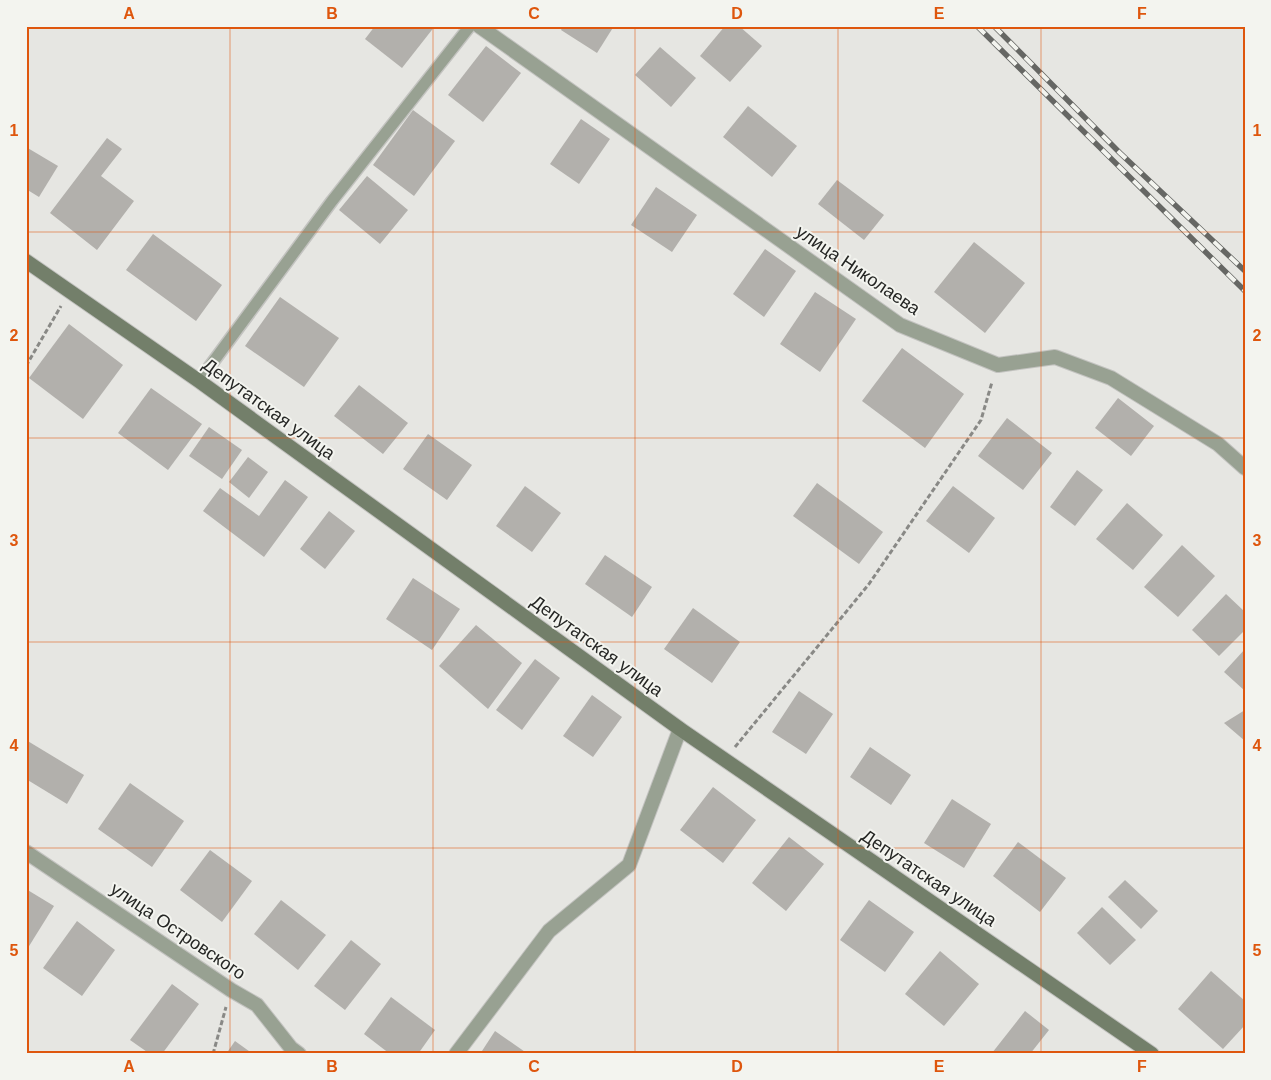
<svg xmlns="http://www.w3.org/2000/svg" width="1271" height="1080" font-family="Arial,sans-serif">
  <rect width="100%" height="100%" fill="#e6e6e2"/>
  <g fill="#b2b0ac">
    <polygon points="375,26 435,26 402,68 365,39"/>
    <polygon points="563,26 614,26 597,53 561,30"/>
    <polygon points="725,26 739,26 762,46 730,82 700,56"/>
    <polygon points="486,46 521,73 483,122 448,95"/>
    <polygon points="660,47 696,78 671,107 635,75"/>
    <polygon points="748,106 797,146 772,177 723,137"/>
    <polygon points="413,110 455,141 414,196 373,165"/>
    <polygon points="581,119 610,139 579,184 550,164"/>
    <polygon points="107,138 122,149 101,176 134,201 97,250 50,213"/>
    <polygon points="26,147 58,166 39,197 26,189"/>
    <polygon points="367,176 408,210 380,244 339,210"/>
    <polygon points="837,180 884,215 864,240 818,204"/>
    <polygon points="656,187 697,215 672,252 631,225"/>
    <polygon points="153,234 222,285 196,321 126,270"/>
    <polygon points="974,242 1025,283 985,333 934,292"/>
    <polygon points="765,249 796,271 764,317 733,294"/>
    <polygon points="815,292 856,319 820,372 780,344"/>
    <polygon points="280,297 339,338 304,387 245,346"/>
    <polygon points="69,324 123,365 83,419 29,378"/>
    <polygon points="902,348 964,394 925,448 862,401"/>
    <polygon points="359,385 408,423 383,454 334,416"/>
    <polygon points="151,388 202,424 168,470 118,433"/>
    <polygon points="1118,398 1154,426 1131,456 1095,428"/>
    <polygon points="1007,418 1052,453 1023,490 978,456"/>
    <polygon points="209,427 242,450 222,479 189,456"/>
    <polygon points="428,434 472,465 447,500 403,469"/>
    <polygon points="248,457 268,472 249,498 229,482"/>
    <polygon points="1077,470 1103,490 1075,526 1050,507"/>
    <polygon points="285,480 308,497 264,557 203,511 220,488 259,516"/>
    <polygon points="817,483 883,532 859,564 793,516"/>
    <polygon points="525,486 561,513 532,552 496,526"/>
    <polygon points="953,486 995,518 969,553 926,521"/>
    <polygon points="1127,503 1163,535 1133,570 1096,539"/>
    <polygon points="329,511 355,531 325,569 300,549"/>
    <polygon points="1182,545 1215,576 1178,617 1144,587"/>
    <polygon points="605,555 652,587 632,617 585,584"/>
    <polygon points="413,578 460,609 432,650 386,619"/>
    <polygon points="1226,594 1245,612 1245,630 1219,656 1192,630"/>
    <polygon points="693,608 740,642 712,683 664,649"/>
    <polygon points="476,625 522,663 488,709 439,666"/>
    <polygon points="1245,649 1245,691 1224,672"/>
    <polygon points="535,659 560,678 522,730 496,710"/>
    <polygon points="799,691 833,714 806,754 772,732"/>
    <polygon points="592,695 622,717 593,757 563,736"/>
    <polygon points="1245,710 1245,741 1224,723"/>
    <polygon points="26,740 84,775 67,804 26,779"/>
    <polygon points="870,747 911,775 891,805 850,777"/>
    <polygon points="130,783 184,821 152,867 98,829"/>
    <polygon points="713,787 756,820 723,863 680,830"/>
    <polygon points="952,799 991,824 964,868 924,843"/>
    <polygon points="789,837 824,864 786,911 752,883"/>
    <polygon points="1018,842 1066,878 1040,912 993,876"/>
    <polygon points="210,850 252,881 222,922 180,890"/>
    <polygon points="1125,880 1158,911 1141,929 1108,897"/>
    <polygon points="26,889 54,906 26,951"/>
    <polygon points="281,900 326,935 298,970 254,934"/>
    <polygon points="869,900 914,932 885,972 840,940"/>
    <polygon points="1102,907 1136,940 1110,965 1077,933"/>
    <polygon points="77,921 115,950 82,996 43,968"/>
    <polygon points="351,940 381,964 345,1010 314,986"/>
    <polygon points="940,951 979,984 944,1026 905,994"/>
    <polygon points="1211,971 1245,1001 1245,1025 1223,1049 1178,1009"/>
    <polygon points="172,984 199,1004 162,1054 150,1054 130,1040"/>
    <polygon points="391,997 435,1030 418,1054 390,1054 364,1034"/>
    <polygon points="1025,1011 1049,1030 1030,1054 993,1054 992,1053"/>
    <polygon points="495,1031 528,1054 480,1054"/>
    <polygon points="235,1041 253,1054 226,1054"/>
  </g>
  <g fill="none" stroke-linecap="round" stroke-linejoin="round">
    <defs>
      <polyline id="service" points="199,381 332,201 470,26"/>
      <g id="minor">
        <polyline points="479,26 900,325 998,365 1055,357 1111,378 1218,444 1245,468"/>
        <polyline points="26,852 231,990 257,1005 291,1048 299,1054"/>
        <polyline points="456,1054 549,931 629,865 680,729"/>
      </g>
      <polyline id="secondary" points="26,261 199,381 680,729 1152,1054"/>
    </defs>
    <use href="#service" stroke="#c3c3c0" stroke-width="14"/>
    <use href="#minor" stroke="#c3c3c0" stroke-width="16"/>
    <use href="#secondary" stroke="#c3c3c0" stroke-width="16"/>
    <g stroke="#898986" stroke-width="3" stroke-dasharray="5 2.5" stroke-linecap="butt">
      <polyline points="26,366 61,306"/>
      <polyline points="735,747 869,584 981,420 992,382"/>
      <polyline points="213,1054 226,1007"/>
    </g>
    <use href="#service" stroke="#98a192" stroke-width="11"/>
    <use href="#minor" stroke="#98a192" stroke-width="14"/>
    <use href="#secondary" stroke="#737f6a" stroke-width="14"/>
    <defs>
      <g id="rail">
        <polyline points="977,26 1245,291"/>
        <polyline points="994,26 1120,153 1245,271"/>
      </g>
    </defs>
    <use href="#rail" stroke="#666764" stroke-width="5.5"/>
    <use href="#rail" stroke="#f3f4ef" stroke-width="4" stroke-dasharray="11" stroke-linecap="butt"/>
  </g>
  <path fill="none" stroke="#de560d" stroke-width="1" stroke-opacity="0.55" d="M230,26V1054M433,26V1054M635,26V1054M838,26V1054M1041,26V1054M26,232H1245M26,438H1245M26,642H1245M26,848H1245"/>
  <g text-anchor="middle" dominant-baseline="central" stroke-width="4" stroke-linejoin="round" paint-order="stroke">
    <g font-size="18" fill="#252624" stroke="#f3f4ef">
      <text transform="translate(858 270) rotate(34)">улица Николаева</text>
      <text transform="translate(269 409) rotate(36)">Депутатская улица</text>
      <text transform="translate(597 646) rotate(36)">Депутатская улица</text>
      <text transform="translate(929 878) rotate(34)">Депутатская улица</text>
      <text transform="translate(178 931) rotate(34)">улица Островского</text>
    </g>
  </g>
  <rect width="1271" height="1080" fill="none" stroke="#f3f4ef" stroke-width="55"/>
  <rect x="28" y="28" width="1216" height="1024" fill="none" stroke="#de560d" stroke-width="2"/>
  <g font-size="16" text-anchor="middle" font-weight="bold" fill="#de560d">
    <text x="129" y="19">A</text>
    <text x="332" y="19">B</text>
    <text x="534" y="19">C</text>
    <text x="737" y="19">D</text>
    <text x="939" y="19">E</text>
    <text x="1142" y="19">F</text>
    <text x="14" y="136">1</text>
    <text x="1257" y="136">1</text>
    <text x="14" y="341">2</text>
    <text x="1257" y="341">2</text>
    <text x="14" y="546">3</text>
    <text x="1257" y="546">3</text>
    <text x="14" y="751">4</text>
    <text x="1257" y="751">4</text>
    <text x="14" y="956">5</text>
    <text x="1257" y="956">5</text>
    <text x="129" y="1072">A</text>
    <text x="332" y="1072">B</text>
    <text x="534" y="1072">C</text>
    <text x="737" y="1072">D</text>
    <text x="939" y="1072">E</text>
    <text x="1142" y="1072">F</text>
  </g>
</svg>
